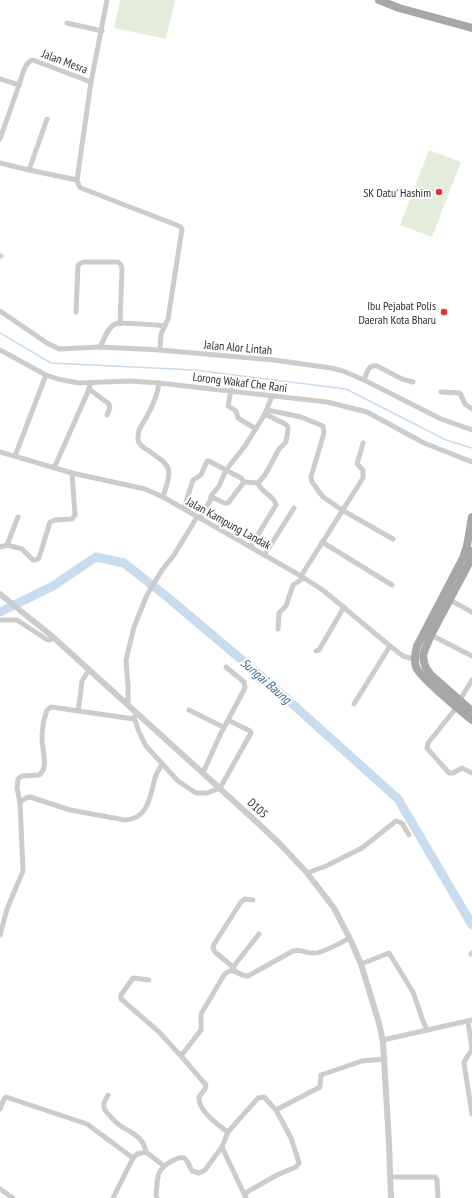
<svg xmlns="http://www.w3.org/2000/svg" width="472" height="1198" font-family="'PT Sans Narrow',sans-serif">
  <rect width="100%" height="100%" fill="#fff"/>
  <g fill="#e4eddc">
    <polygon points="120,0 175,0 166,39 114,28"/>
    <polygon points="429,150 461,162 432,237 400,225"/>
  </g>
  <g fill="none" stroke-linecap="round" stroke-linejoin="round">
    <polyline stroke="#c8dced" stroke-width="1.5" points="0,333 51,363 194,370 346,389 446,440 472,448"/>
    <polyline stroke="#c8dced" stroke-width="9" points="0,612 53,586 96,557 124,563 166,596 268,682 398,799 472,925"/>
    <g stroke="#ccc" stroke-width="5">
      <polyline points="107,0 91,82 77,180 79,186 81,188 179,226 182,229 168,319 161,334 160,350"/>
      <polyline points="67,23 102,31"/>
      <path d="M0,79L19,85C22,77 24,62 33,60L91,82"/>
      <polyline points="0,139 19,85"/>
      <polyline points="0,163 29,170 77,180"/>
      <polyline points="29,170 47,119"/>
      <polyline points="0,256 1,256"/>
      <polyline points="0,311 47,343 59,349 100,347 160,350 274,360 331,368 343,371 364,380 441,419 472,430"/>
      <polyline points="76,312 78,266 79,264 84,262 118,262 121,265 122,269 120,324"/>
      <path d="M100,347C104,340 107,328 115,324C121,322 157,325 165,326"/>
      <polyline points="0,350 46,375 58,379 79,383 130,381 159,383 327,402 367,412 424,443 472,462"/>
      <path d="M364,380C367,373 368,364 377,366L402,379L413,382"/>
      <path d="M159,383C158,394 152,407 146,418C142,425 137,430 138,440C139,445 143,447 146,449C172,467 173,466 163,497"/>
      <polyline points="89,389 109,404 110,408 107,415"/>
      <polyline points="231,390 228,406 236,411 238,418 256,429"/>
      <polyline points="441,392 460,393 465,404 472,409"/>
      <polyline points="267,410 301,417 323,426 324,433 311,477 312,482 323,497 342,510 393,539"/>
      <polyline points="0,452 72,473 145,489 163,497 301,576 324,591 390,646 403,656 417,660"/>
      <polyline points="15,456 46,375"/>
      <polyline points="54,468 87,394 91,382"/>
      <polyline points="211,499 211,496 219,486 226,470 245,446 265,414"/>
      <polyline points="184,509 190,489 193,480 201,475 207,461 209,461 241,478 244,482 258,483"/>
      <polyline points="200,518 211,499 214,498 224,503 228,503 244,482"/>
      <polyline points="322,542 392,585"/>
      <polyline points="7,545 22,549 33,560 36,560 39,558 50,522 55,520 72,519 75,515 72,473"/>
      <path d="M251,546L276,505C274,495 261,493 258,483L265,475L279,449L286,442L288,430V427L285,424L265,414L272,396"/>
      <polyline points="0,547 7,545 18,517"/>
      <polyline points="265,554 294,508"/>
      <polyline points="301,576 363,478 363,470 357,464 363,443"/>
      <polyline points="450,600 472,612"/>
      <polyline points="0,620 17,620 46,639 50,640 53,637"/>
      <polyline points="278,629 279,613 286,606 293,585 304,578"/>
      <polyline points="431,635 472,656"/>
      <polyline points="316,651 319,650 344,607"/>
      <polyline points="460,700 472,680"/>
      <polyline points="354,704 390,646"/>
      <polyline points="128,705 128,687 126,660 134,627 147,595 162,570 174,555 197,517"/>
      <polyline points="457,707 428,743 427,748 449,773 453,773 462,768 472,773"/>
      <polyline points="189,710 223,727"/>
      <polyline points="78,711 80,698 82,681 89,670"/>
      <polyline points="134,717 139,732 146,746 178,781 196,793 207,793 220,788 251,733 250,731 228,720"/>
      <polyline points="203,773 220,735 245,688 244,682 226,667"/>
      <path d="M20,802L26,798L30,797L70,810L125,820C150,819 150,793 156,775C158,771 160,768 162,764"/>
      <polyline points="307,873 326,866 362,848 396,821 402,823 409,835"/>
      <path d="M0,935L7,909L23,871L20,802L17,788L18,779L22,776L39,775C49,769 42,749 42,739C42,729 44,718 47,710L51,707L134,719"/>
      <polyline points="471,954 472,953"/>
      <polyline points="361,964 389,953 413,992 423,1021 427,1030"/>
      <polyline points="233,967 259,934"/>
      <polyline points="235,971 233,967 215,952 213,948 214,944 241,902 245,899 253,900"/>
      <polyline points="149,980 133,978 121,995 121,999 158,1031 181,1056"/>
      <polyline points="468,1021 472,1050 465,1060 464,1063 472,1114"/>
      <polyline points="383,1040 472,1020"/>
      <path d="M108,1095C106,1099 103,1103 104,1107C104,1110 107,1112 109,1115C112,1118 114,1121 118,1124C130,1133 143,1135 146,1152"/>
      <polyline points="0,1109 4,1099 6,1097 87,1124 133,1158 113,1198"/>
      <path d="M228,1132C218,1125 198,1111 199,1097L205,1089L206,1085L181,1056L201,1030V1014L224,975C234,965 237,976 248,976L293,951C302,949 307,954 315,953C323,953 342,942 350,938"/>
      <polyline points="222,1147 245,1196"/>
      <polyline points="133,1158 137,1154 146,1152 164,1166"/>
      <polyline points="390,1177 435,1177 437,1180 438,1198"/>
      <polyline points="0,1189 13,1198"/>
      <path d="M157,1198L156,1195C158,1178 155,1170 172,1161C176,1159 180,1156 184,1158C188,1160 190,1168 192,1171L199,1173L205,1170L222,1147L228,1132L258,1098L264,1097L276,1110L320,1087L321,1075L362,1061L385,1059"/>
      <polyline points="246,1198 245,1194 247,1192 277,1175 296,1167 299,1163 291,1138 276,1110"/>
    </g>
    <polyline stroke="#ccc" stroke-width="6" points="0,594 53,637 260,825 282,846 307,873 334,908 351,941 361,964 379,1023 383,1042 389,1143 391,1198"/>
    <g stroke="#a7a7a7" stroke-width="8">
      <polyline points="379,0 399,8 472,28"/>
      <path d="M472,517L467,546L463,558L417,646C415,653 414,660 416,667C420,678 461,711 472,720"/>
      <polyline points="472,551 468,565 431,635 425,649 423,656 424,662 426,668 431,675 472,711"/>
    </g>
  </g>
  <g fill="#ec2b2b" stroke="#fff" stroke-width="1.5">
    <circle cx="439" cy="192" r="4"/>
    <circle cx="444" cy="312" r="4"/>
  </g>
  <g text-anchor="middle" dominant-baseline="central" stroke-width="4" stroke-linejoin="round" paint-order="stroke">
    <g font-size="12" fill="#2f2f2f" stroke="#fff">
      <text transform="translate(65 61) rotate(21)">Jalan Mesra</text>
      <text transform="translate(238 347) rotate(5)">Jalan Alor Lintah</text>
      <text transform="translate(240 382) rotate(7)">Lorong Wakaf Che Rani</text>
      <text transform="translate(229 523) rotate(29)">Jalan Kampung Landak</text>
      <text transform="translate(258 808) rotate(43)">D105</text>
    </g>
    <g font-size="12" fill="#2f2f2f" stroke="#fff" text-anchor="end">
      <text x="431" y="192">SK Datu' Hashim</text>
      <text x="436" y="305">Ibu Pejabat Polis<tspan x="436" dy="14">Daerah Kota Bharu</tspan></text>
    </g>
    <g font-size="13" font-style="italic" fill="#396b95" stroke="#fff">
      <text transform="translate(266 681) rotate(41)">Sungai Baung</text>
    </g>
  </g>
</svg>
